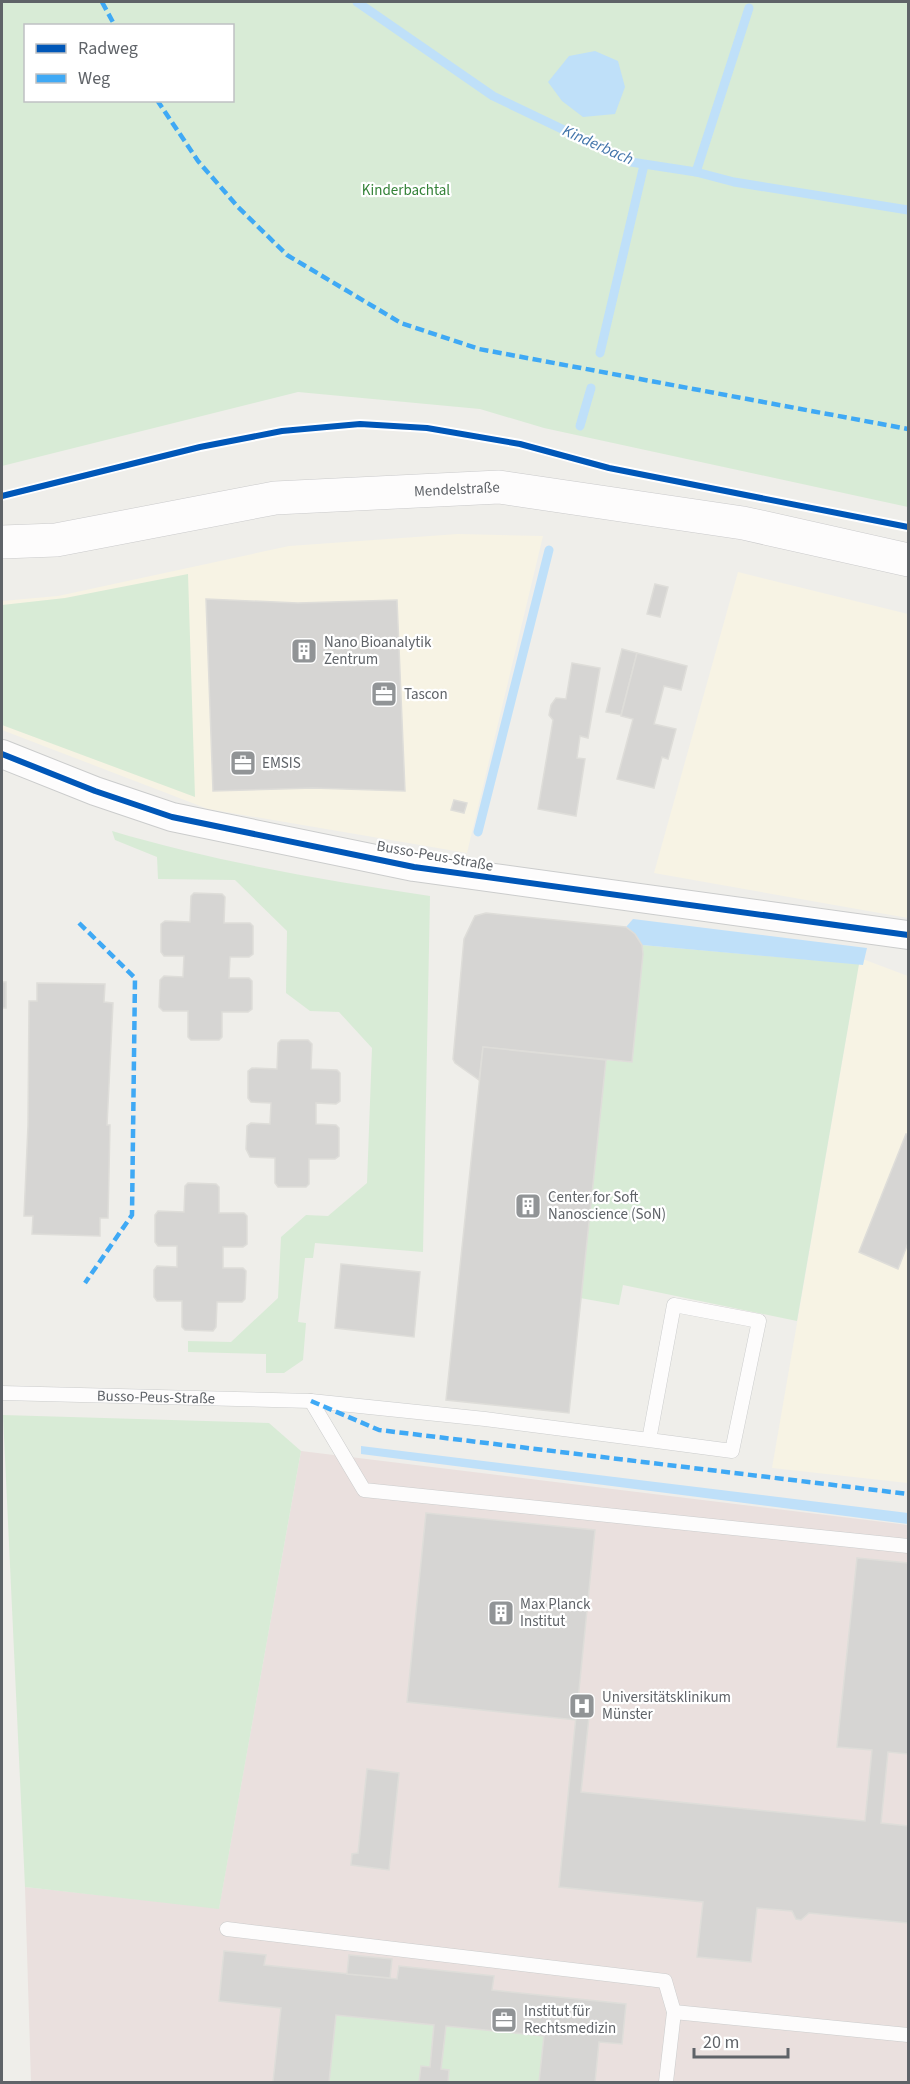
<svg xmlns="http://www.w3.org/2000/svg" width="910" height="2084" font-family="'Source Sans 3',sans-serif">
  <rect width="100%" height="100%" fill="#efeeea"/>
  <g fill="#f7f3e4">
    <polygon points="458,534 543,536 467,853 208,809 2,730 2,601 58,596 289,546"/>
    <polygon points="738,572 908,614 908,918 654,873"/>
    <polygon points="860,958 908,976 908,1483 772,1468"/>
  </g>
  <polygon fill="#eae0de" points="301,1451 908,1525 908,2082 31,2082 25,1887 219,1908"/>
  <g fill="#d8ebd6" fill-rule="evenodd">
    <path d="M2,2H908V507L544,428L480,409L298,392L2,466ZM26,26H232V100H26Z"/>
    <polygon points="188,574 195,797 2,725 2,605 65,598"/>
    <path d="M112,831C216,862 323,880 430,896L423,1252L315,1243L313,1258H305L298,1322L306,1323L303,1360L284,1373H266V1354L188,1352V1341L231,1342L278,1298L281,1237L306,1215L328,1216L367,1183L372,1048L339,1012L310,1011L286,993L287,931L235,880L158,879L157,857L115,840Z"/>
    <polygon points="642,945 859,964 797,1321 623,1285 619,1305 580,1298 606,1060 632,1062"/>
    <polygon points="3,1415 269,1423 301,1451 219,1909 25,1887"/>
    <polygon points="336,2015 434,2025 430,2067 421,2067 419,2082 329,2082"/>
    <polygon points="446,2026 544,2036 539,2082 448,2082 449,2070 441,2069"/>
  </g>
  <g fill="#bfe0f9">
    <polygon points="595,51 618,61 625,87 615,114 583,117 562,101 548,82 569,56"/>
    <polygon points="633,919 867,948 863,965 642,945 635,934 626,927"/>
    <polygon points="361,1446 908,1513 908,1524 361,1454"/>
  </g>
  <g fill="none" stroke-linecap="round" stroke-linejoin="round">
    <g stroke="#bfe0f9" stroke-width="9">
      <polyline points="357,2 493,96 631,162 696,172 734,182 908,210"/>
      <polyline points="696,172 749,8"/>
      <polyline points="600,353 644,165"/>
      <polyline points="580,426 591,388"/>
      <polyline points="478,832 549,550"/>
    </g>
  </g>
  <g fill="#d6d5d3" stroke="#deddd9" stroke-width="1.5">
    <polygon points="655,584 668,587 660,617 647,614"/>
    <polygon points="206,599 298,603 397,600 405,791 313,788 213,791"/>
    <polygon points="622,649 637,653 621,715 606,712"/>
    <polygon points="637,653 687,666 681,690 664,686 654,724 676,729 668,759 662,757 654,788 617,779 633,719 621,716"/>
    <polygon points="572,663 600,668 588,738 580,736 577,758 585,759 576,816 538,809 553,720 549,715 551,705 556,698 566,699"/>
    <polygon points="454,800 467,803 464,813 451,810"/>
    <polygon points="194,893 222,894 225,897 224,923 250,923 253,926 253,954 249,957 230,957 229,978 249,978 252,981 252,1009 248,1012 222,1012 222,1037 219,1040 191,1040 188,1037 188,1011 163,1011 159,1007 160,980 164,976 183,977 184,956 164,956 161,952 161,924 165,921 190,922 191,896"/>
    <polygon points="486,913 626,927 635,934 642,945 643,954 632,1062 483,1047 479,1080 455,1063 453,1059 464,939 475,916"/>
    <rect x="2" y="982" width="4" height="26"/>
    <polygon points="37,983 105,984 104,1002 113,1003 107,1125 110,1125 108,1218 100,1218 100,1236 32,1234 33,1216 24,1216 28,1125 29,1001 37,1001"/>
    <polygon points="281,1040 308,1040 312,1044 311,1069 337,1070 340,1073 340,1101 336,1104 316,1103 316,1124 336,1125 339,1128 339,1156 335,1159 309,1159 309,1184 306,1187 278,1187 275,1183 275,1158 250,1157 246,1149 247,1126 251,1123 270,1124 271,1103 251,1102 248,1098 248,1071 252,1068 277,1069 278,1043"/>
    <polygon points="483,1047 606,1060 569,1413 446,1400"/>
    <polygon points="906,1134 908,1135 908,1243 898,1269 859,1252"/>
    <polygon points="188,1183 216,1184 219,1187 219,1213 244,1213 247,1216 247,1244 243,1247 223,1247 223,1268 243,1268 246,1271 245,1299 242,1302 217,1302 216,1327 213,1331 185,1330 182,1327 182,1301 157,1301 154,1297 154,1270 157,1266 177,1267 177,1246 158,1246 155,1242 155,1215 158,1211 184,1212 185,1186"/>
    <polygon points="341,1264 420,1272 414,1337 335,1328"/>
    <polygon points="426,1513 595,1530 576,1720 407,1702"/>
    <polygon points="857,1558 908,1563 908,1754 888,1752 881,1823 908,1826 908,1923 809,1913 801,1920 796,1919 792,1911 757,1908 751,1962 697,1957 703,1902 559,1887 578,1696 591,1698 581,1792 865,1821 872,1750 837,1747"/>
    <polygon points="367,1769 399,1773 389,1870 351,1865 352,1854 358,1853"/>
    <polygon points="224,1951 266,1955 264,1965 397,1979 399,1966 494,1976 492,1990 626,2004 622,2044 599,2042 595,2082 539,2082 544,2036 446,2026 441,2069 449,2070 448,2082 419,2082 421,2066 430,2067 434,2025 336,2015 329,2082 273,2082 281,2008 219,2001"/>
    <polygon points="349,1955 392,1959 390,1978 347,1974"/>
  </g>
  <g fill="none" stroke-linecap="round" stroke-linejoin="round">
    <defs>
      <g id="lane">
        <path id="s1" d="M2,1393L311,1401L485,1419L649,1440L674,1305L759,1321L732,1451L649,1440"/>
        <polyline points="311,1401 364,1490 908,1546"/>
        <polyline points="227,1929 665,1981 674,2012"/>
        <polyline points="666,2082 674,2012 908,2035"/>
      </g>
      <polyline id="street" points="2,754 95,791 172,817 414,867 908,935"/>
      <g id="secondary">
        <path id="s2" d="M2,542L56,540L275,498L499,487L743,523L908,560"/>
      </g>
    </defs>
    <use href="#lane" stroke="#cbcccc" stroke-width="15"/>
    <use href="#street" stroke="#cbcccc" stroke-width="30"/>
    <use href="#secondary" stroke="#cacacb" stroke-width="34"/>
    <use href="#lane" stroke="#fdfcfc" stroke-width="14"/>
    <use href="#street" stroke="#fdfcfc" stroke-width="28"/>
    <use href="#secondary" stroke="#fdfcfc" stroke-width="33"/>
    <g stroke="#3fa9f5" stroke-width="4.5" stroke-dasharray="9 4.5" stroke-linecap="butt">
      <polyline points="102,2 115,26"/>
      <polyline points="157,100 198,161 238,207 287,255 401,323 479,349 908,429"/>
      <polyline points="79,923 135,978 132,1215 85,1283"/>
      <polyline points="311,1401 379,1430 908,1494"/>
    </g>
    <defs>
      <g id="cycleway">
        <polyline points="2,496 200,447 282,431 360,424 427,428 520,444 609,468 908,527"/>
        <polyline points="2,754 95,791 172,817 414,867 908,935"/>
      </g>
    </defs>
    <use href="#cycleway" stroke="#fff" stroke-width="10"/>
    <use href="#cycleway" stroke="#0057b8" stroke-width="6"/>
  </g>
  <defs>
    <symbol id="building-square" viewBox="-11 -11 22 22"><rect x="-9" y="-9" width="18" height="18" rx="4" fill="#919496" stroke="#fff"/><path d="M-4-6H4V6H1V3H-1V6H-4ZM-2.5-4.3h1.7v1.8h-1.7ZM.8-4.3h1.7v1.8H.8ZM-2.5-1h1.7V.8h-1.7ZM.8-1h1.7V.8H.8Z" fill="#fff"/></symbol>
    <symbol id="office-square" viewBox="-11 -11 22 22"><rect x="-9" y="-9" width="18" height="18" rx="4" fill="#919496" stroke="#fff"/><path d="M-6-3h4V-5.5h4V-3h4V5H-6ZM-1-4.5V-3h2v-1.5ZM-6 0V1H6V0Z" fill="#fff"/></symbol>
    <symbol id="hospital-square" viewBox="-11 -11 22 22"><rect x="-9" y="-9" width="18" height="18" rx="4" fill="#919496" stroke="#fff"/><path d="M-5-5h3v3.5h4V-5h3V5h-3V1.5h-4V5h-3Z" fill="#fff"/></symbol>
  </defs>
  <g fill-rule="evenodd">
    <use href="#building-square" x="289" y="636" width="30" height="30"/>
    <use href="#office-square" x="369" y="679" width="30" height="30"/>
    <use href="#office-square" x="228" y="748" width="30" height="30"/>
    <use href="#building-square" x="513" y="1191" width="30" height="30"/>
    <use href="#building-square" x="486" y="1598" width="30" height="30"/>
    <use href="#hospital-square" x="567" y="1691" width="30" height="30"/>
    <use href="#office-square" x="489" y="2005" width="30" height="30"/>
  </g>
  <g text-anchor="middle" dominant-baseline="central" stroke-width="4.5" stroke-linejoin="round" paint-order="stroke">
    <g font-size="15" fill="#348238" stroke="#fff">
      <text x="406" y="190">Kinderbachtal</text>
    </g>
    <g font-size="15" fill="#5f6368" stroke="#fff">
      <text stroke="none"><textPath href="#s2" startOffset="459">Mendelstraße</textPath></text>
      <text transform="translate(435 856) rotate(10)">Busso-Peus-Straße</text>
      <text stroke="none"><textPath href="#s1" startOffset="154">Busso-Peus-Straße</textPath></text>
    </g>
    <g font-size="15" fill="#5f6368" stroke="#fff" text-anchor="start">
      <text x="324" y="642">Nano Bioanalytik<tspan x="324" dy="17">Zentrum</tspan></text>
      <text x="404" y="694">Tascon</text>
      <text x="262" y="763">EMSIS</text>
      <text x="548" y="1197">Center for Soft<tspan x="548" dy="17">Nanoscience (SoN)</tspan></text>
      <text x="520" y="1604">Max Planck<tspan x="520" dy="17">Institut</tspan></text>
      <text x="602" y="1697">Universitätsklinikum<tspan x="602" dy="17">Münster</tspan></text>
      <text x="524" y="2011">Institut für<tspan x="524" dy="17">Rechtsmedizin</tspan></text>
    </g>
    <g font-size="16" font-style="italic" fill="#4174aa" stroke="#fff">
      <text transform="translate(598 145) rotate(24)">Kinderbach</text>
    </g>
  </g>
  <rect width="910" height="2084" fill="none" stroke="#5f6368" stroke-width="6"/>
  <rect x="24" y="24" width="210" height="78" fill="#ffffff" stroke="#bfc1c3" stroke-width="1.5"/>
  <rect x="36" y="44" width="30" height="9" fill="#0057b8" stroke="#bfc1c3" stroke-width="1.5"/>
  <text x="78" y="54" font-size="18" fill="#5f6368">Radweg</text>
  <rect x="36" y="74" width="30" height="9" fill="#3fa9f5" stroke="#bfc1c3" stroke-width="1.5"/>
  <text x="78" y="84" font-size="18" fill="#5f6368">Weg</text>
  <path d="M694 2048v9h94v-9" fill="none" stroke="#5f6368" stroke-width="3"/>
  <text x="703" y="2048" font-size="18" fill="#5f6368" stroke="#ffffff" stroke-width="4.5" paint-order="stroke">20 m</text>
</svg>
